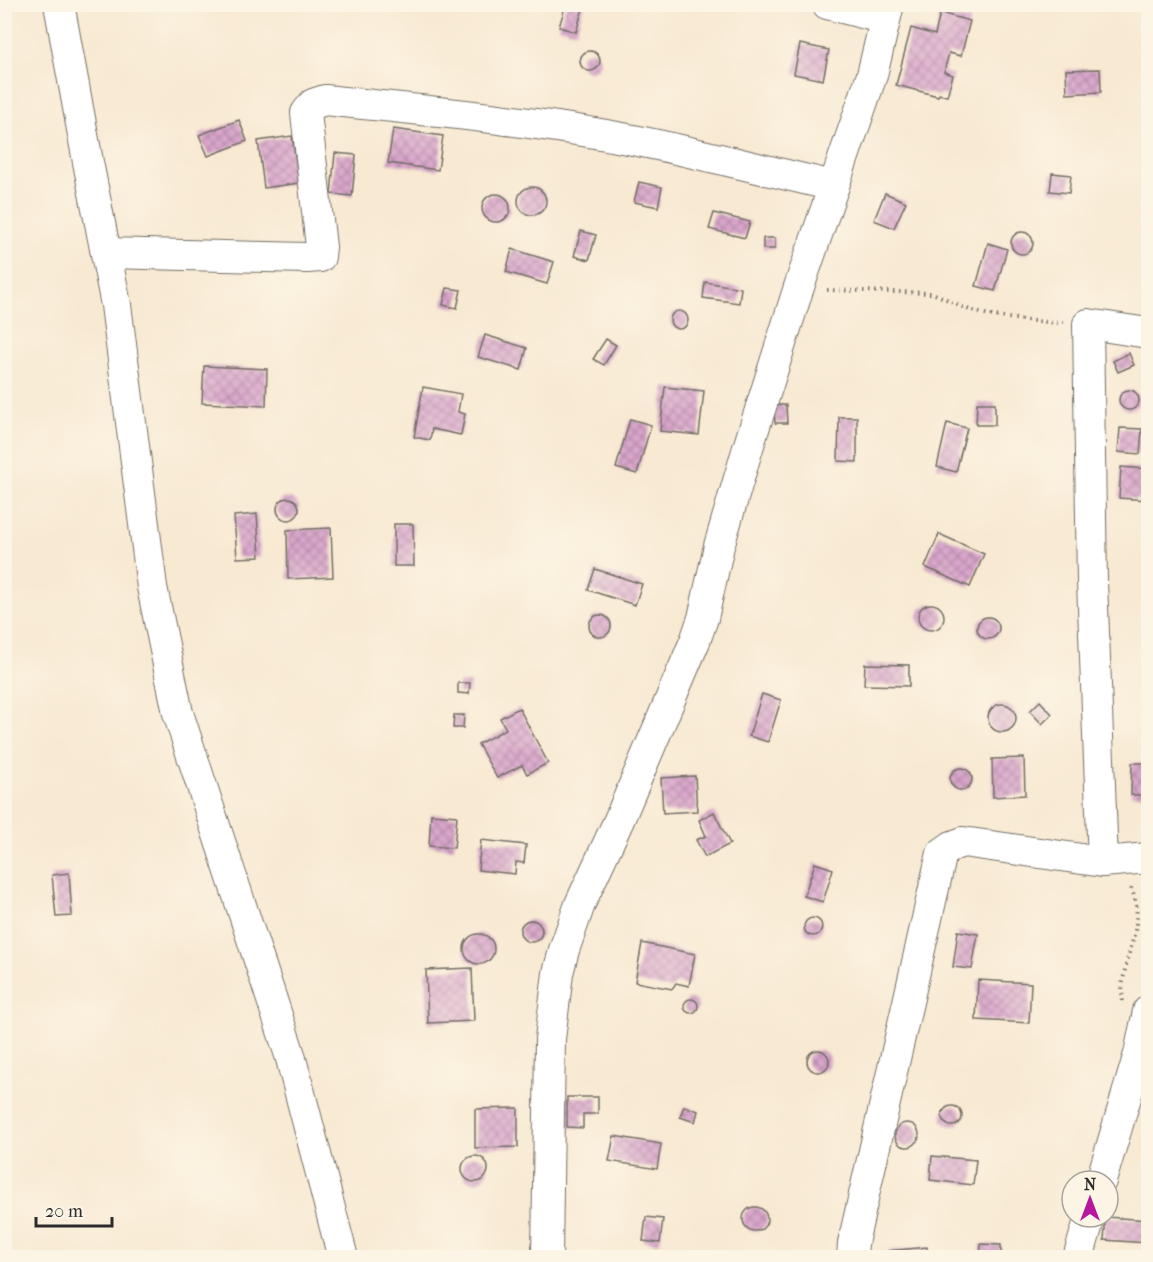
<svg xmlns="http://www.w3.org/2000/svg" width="1153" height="1262" font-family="'IM FELL French Canon',serif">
  <defs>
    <pattern id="building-cross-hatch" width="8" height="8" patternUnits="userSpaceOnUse" patternTransform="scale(1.5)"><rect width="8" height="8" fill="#daa6cc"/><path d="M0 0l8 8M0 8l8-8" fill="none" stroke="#b187a6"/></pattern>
  </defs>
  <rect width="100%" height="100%" fill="#fcf5e5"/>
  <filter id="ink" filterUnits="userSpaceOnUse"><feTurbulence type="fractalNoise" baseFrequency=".0167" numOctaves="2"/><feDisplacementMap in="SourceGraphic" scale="12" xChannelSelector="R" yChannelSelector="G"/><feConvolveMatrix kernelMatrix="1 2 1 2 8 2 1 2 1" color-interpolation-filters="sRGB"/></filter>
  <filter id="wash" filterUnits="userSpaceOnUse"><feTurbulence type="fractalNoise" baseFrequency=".008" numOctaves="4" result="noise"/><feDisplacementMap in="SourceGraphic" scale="24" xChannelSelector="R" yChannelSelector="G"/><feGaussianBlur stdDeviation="1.35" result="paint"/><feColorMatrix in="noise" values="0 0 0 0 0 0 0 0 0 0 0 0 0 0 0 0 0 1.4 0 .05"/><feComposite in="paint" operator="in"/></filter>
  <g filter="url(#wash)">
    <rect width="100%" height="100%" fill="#f8e9d2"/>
    <g id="blocks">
      <g fill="url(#building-cross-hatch)">
        <polygon points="447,4 473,4 473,12 447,11"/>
        <polygon points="566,4 584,5 576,32 559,27"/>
        <polygon points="940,13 970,21 961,56 949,53 944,72 953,75 947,96 939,94 938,96 896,85 911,28 935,35"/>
        <polygon points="800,44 829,50 823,80 794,74"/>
        <circle cx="590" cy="61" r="10"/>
        <polygon points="1100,69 1101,92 1067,94 1066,70"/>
        <polygon points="239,120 247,141 208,156 199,135"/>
        <polygon points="393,129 443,136 438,170 388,163"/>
        <polygon points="292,136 299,183 264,188 258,141"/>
        <polygon points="335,153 356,155 352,196 331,194"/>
        <polygon points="1052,173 1071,175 1069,193 1050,191"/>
        <polygon points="639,182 662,187 658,207 634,202"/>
        <circle cx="532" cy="201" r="14"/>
        <polygon points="885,193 906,202 894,228 874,220"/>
        <circle cx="496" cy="208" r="14"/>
        <polygon points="714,213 750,222 745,238 709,229"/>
        <polygon points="581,231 596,235 589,260 574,256"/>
        <circle cx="1022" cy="243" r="11"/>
        <rect x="763" y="238" width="12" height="11"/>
        <polygon points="988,243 1007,249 995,291 976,286"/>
        <polygon points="512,249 554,262 547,284 506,272"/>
        <polygon points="705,282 741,288 739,303 703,298"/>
        <polygon points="447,288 461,290 457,308 443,305"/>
        <circle cx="679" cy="320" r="9"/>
        <polygon points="485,335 527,348 521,370 478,357"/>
        <polygon points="606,339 616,345 604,365 593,359"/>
        <polygon points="1129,353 1134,365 1118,372 1113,361"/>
        <polygon points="204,366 267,369 266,406 202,403"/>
        <polygon points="423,387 461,394 458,412 465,414 461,435 432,429 430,440 414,437"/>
        <polygon points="665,387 704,391 699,435 660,431"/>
        <circle cx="1129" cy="400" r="10"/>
        <polygon points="977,403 995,403 995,425 976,425"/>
        <polygon points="774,405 786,405 787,423 775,423"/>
        <polygon points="839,417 857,417 857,462 838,461"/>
        <polygon points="630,419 651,425 637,474 616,468"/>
        <polygon points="947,423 967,428 956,472 937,467"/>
        <polygon points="1120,428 1142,429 1140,454 1118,452"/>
        <polygon points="1121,467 1148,469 1148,500 1119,498"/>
        <circle cx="288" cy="509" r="11"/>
        <polygon points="257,514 260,557 237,558 234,516"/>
        <polygon points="394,524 413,524 414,566 394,566"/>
        <polygon points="331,528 333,577 288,579 287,530"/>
        <polygon points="939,534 984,554 970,587 925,567"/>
        <polygon points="595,569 642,584 635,605 588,590"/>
        <circle cx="931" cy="617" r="13"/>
        <circle cx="600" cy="626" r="11"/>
        <circle cx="988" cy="628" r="11"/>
        <polygon points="865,664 909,665 909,686 864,685"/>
        <polygon points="458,683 470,683 469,694 458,693"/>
        <polygon points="762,694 781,700 768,742 749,736"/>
        <polygon points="1040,701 1052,714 1042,724 1030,711"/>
        <circle cx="1002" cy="718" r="14"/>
        <polygon points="519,708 548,763 527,774 522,765 497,778 478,744 506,729 500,718"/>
        <polygon points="454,715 464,715 463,728 453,728"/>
        <polygon points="1024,758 1025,795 993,797 992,759"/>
        <polygon points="1132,763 1148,763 1148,795 1131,795"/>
        <circle cx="961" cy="779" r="11"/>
        <polygon points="695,776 697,811 663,813 661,778"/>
        <polygon points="714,812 730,844 705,857 696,840 706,836 699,820"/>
        <polygon points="431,814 457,816 454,848 429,846"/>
        <polygon points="481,840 526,845 524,863 516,862 515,874 478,870"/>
        <polygon points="815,863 833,869 823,902 804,896"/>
        <polygon points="69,873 72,916 56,917 52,875"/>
        <circle cx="813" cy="927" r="9"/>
        <circle cx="531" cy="931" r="11"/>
        <polygon points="958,931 978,934 972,969 953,967"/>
        <circle cx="479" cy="949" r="15"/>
        <polygon points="642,943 695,954 689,986 676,983 672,989 635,982"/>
        <polygon points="472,968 474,1021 428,1023 426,970"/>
        <polygon points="978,980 1031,983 1029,1023 976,1020"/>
        <circle cx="691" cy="1006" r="7"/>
        <circle cx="818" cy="1061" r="11"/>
        <polygon points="567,1097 598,1097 598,1114 583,1114 583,1128 567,1127"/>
        <circle cx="952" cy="1116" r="10"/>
        <polygon points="684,1106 698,1111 695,1122 680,1117"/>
        <polygon points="518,1108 518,1147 475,1148 475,1109"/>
        <circle cx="907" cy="1135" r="12"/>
        <polygon points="614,1136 661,1144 657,1169 609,1161"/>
        <polygon points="932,1156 976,1160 973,1185 930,1180"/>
        <circle cx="475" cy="1169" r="13"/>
        <circle cx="755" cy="1219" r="12"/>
        <polygon points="646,1217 663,1219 660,1243 643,1241"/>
        <polygon points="1106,1217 1148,1220 1148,1243 1104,1240"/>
        <polygon points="981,1244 1001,1245 1001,1258 980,1258"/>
        <polygon points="927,1247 928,1258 889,1258 888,1251"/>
      </g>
    </g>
  </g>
  <g filter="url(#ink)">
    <use href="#blocks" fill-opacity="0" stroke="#736e65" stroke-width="1.5"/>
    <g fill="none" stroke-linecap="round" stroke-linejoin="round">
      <defs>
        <g id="minor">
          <polyline points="59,4 88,162 116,305 152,587 178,713 290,1055 343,1258"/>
          <polyline points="827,4 885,19"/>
          <path d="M107,253L307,258L320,257L321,247L306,113L313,104L325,100C427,111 532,120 633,140C700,153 767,171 834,186"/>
          <polyline points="1148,333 1088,324 1092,582 1103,862 1148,858"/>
          <polyline points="1101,1181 1139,1054 1148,1011"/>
          <polyline points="547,1258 550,1039 558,973 564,950 580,904 619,820 695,641 703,618 719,546 747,451 798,290 872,75 889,4"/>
          <polyline points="852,1258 853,1243 942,853 952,846 963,842 1103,862"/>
          <polyline points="1078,1258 1090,1217"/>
        </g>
      </defs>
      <use href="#minor" stroke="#736e65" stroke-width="32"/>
      <g stroke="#736e65" stroke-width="4" stroke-dasharray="1.5 4.5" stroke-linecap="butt">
        <path d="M827,290L931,293C945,297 956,305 970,310C999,319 1033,321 1063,323"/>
        <path d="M1123,1001C1117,964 1149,927 1131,888"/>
      </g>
      <use href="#minor" stroke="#fff" stroke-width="30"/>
    </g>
  </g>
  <rect width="1153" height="1262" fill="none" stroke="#fcf5e5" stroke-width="24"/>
  <g transform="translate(1090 1199)"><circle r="28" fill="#fcf5e5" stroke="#a8a49b" stroke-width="1.5"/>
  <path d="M0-4.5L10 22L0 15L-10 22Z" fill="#b5179e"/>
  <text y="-9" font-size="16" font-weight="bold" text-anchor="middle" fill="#2b2b2b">N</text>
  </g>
  <path d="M36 1217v9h76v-9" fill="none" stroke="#2b2b2b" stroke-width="3"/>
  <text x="45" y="1217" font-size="18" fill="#2b2b2b" stroke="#fcf5e5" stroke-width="4.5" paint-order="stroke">20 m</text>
</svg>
